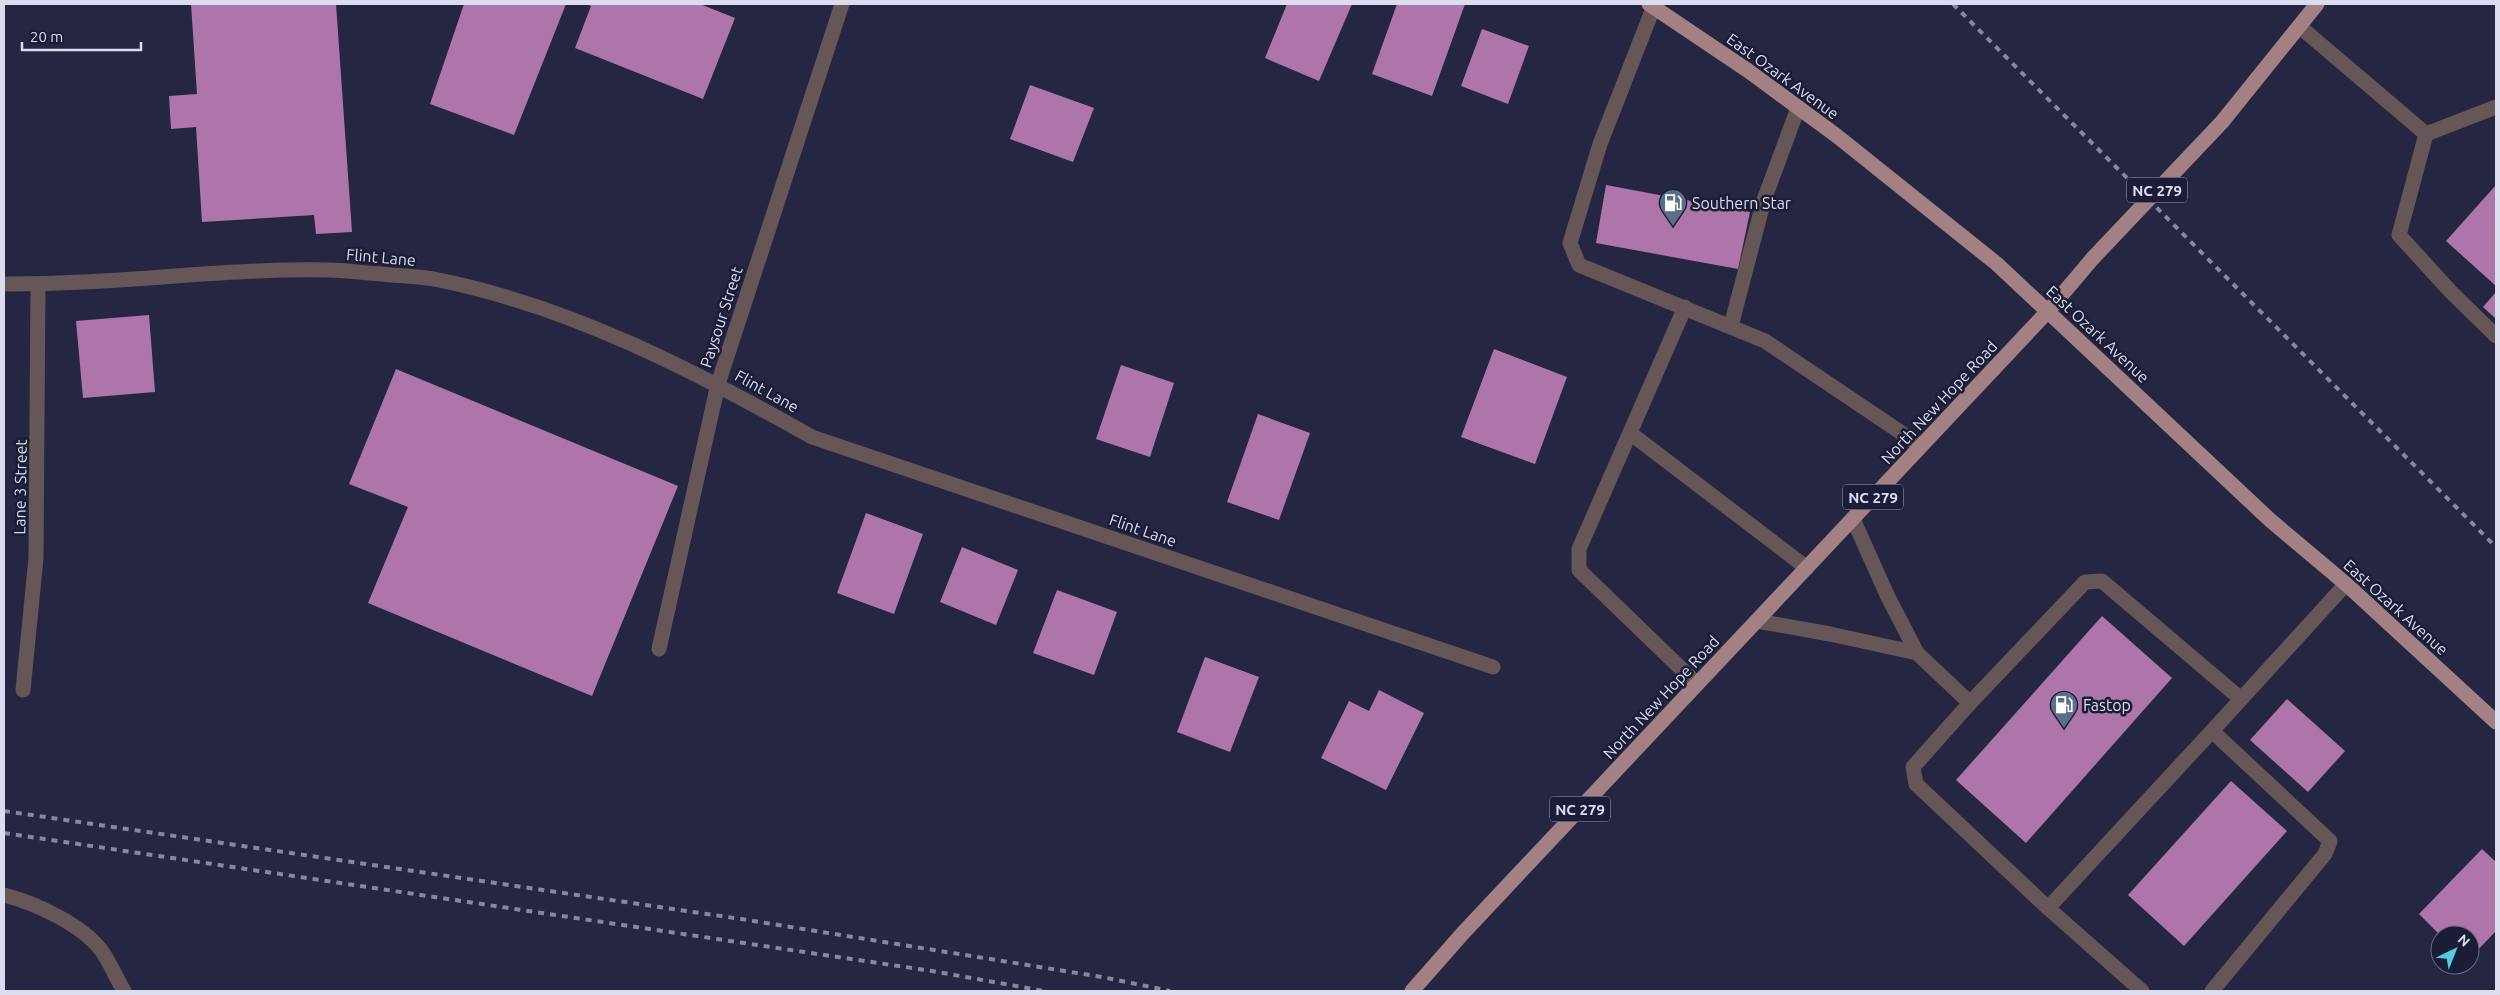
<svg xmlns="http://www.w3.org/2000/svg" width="2500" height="995" font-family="Ubuntu,sans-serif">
  <rect width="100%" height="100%" fill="#252742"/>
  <g fill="#ad75a9">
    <polygon points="191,4 336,4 352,232 316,234 314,215 202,222 196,127 171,129 169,96 197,94"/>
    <polygon points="464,4 566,4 514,135 430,104"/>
    <polygon points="586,4 700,4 735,18 703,99 575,48 591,6"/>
    <polygon points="1287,4 1352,4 1319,81 1265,58"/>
    <polygon points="1397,4 1465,4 1432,96 1372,74"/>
    <polygon points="1482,29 1529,46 1508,104 1461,86"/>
    <polygon points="1030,85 1094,108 1073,162 1010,139"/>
    <polygon points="1606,185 1750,212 1738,269 1596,243"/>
    <polygon points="2496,185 2496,286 2446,241"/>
    <polygon points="2496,292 2496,319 2483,307"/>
    <polygon points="149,315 155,392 83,398 76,321"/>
    <polygon points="1494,349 1567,377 1535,464 1461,437"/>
    <polygon points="1121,365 1174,383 1150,457 1096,439"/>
    <polygon points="396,369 678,486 592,696 368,603 408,507 349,484"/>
    <polygon points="1258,414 1310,433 1279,520 1227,502"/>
    <polygon points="866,513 923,534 894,614 837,593"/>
    <polygon points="962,547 1018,570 996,625 940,602"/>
    <polygon points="1057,590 1117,612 1094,675 1033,653"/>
    <polygon points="2102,616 2172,678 2026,843 1956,780"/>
    <polygon points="1205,657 1259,677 1230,752 1177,732"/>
    <polygon points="1379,690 1424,713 1386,790 1321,758 1349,701 1369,711"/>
    <polygon points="2287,699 2345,751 2308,792 2250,740"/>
    <polygon points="2231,781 2287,831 2184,946 2128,895"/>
    <polygon points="2482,849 2496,862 2496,931 2470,958 2470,935 2440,935 2419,914"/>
  </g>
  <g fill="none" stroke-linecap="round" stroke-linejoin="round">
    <g stroke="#675658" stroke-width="15">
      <polyline points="1654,6 1600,144 1570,243 1579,265 1765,341 1921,446"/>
      <polyline points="2299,26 2426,134"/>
      <polyline points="2426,134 2399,235 2451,292 2496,336"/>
      <polyline points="2426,134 2496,107"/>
      <path d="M4,284C112,285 221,268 329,270C346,270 363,273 380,274C399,276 420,276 439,280C572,307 695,371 812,437L1493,667"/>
      <polyline points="1685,307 1579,549 1579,570 1697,684"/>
      <polyline points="1731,326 1764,200 1798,108"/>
      <polyline points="1630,433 1807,568"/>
      <polyline points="1853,519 1888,597 1917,653 1970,703 1913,767 1916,784 2048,908 2142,991"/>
      <polyline points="1757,621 1830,634 1917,653"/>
      <polyline points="659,649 718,384 842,4"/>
      <polyline points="23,690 36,558 38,284"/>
      <polyline points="1970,703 2085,582 2102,581 2241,699"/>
      <polyline points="2212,731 2346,584"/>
      <path d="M4,895C35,903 81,924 101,950C110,962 116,978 124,991"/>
      <polyline points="2048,908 2212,731 2330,841 2325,854 2212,991"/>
    </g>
    <g stroke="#a28084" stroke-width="15">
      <polyline points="1649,4 1750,72 1837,136 1997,264 2270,520 2346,584 2496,722"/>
      <polyline points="2222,122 2317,4"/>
      <polyline points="1412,991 1463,933 2049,310 2093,258"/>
    </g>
    <g stroke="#86889e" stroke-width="4" stroke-dasharray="6 6" stroke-linecap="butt">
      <polyline points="1953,4 2496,547"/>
      <polyline points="4,811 741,919 1102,977 1170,991"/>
      <polyline points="4,833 932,971 1044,991"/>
    </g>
    <polyline stroke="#a28084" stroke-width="15" points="2093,258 2222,122"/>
  </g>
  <defs>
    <symbol id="fuel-pin" viewBox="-11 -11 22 30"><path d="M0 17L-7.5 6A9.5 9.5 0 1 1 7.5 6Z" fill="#5c6f8a" stroke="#1b1d37"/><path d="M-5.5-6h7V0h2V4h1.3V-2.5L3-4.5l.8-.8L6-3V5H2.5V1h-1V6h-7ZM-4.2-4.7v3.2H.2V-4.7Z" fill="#fff"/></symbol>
  </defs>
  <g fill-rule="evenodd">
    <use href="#fuel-pin" x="1657" y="187" width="32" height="43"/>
    <use href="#fuel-pin" x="2048" y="689" width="32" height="43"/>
  </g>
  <g text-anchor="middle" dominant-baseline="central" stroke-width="5" stroke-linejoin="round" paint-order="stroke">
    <g fill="#1b1d37" stroke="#a1a3b8" stroke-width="1">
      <rect x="2127" y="177.5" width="60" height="25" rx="4"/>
      <rect x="1843" y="484.5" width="60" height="25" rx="4"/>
      <rect x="1550" y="796.5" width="60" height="25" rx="4"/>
    </g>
    <g font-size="15" font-weight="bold" fill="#dbddef">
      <text x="2157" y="190">NC 279</text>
      <text x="1873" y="497">NC 279</text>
      <text x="1580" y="809">NC 279</text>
    </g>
    <g font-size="16" fill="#dbddef" stroke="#1b1d37">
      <text transform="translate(1783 76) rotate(36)">East Ozark Avenue</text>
      <text transform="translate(381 257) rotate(5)">Flint Lane</text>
      <text transform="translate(721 317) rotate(-72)">Paysour Street</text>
      <text transform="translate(2098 334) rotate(43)">East Ozark Avenue</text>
      <text transform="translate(767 391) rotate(29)">Flint Lane</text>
      <text transform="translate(1939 402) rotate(-47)">North New Hope Road</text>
      <text transform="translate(20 487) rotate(-89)">Lane 3 Street</text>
      <text transform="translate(1143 530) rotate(19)">Flint Lane</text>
      <text transform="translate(2396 607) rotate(42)">East Ozark Avenue</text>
      <text transform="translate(1661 697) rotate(-47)">North New Hope Road</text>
    </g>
    <g font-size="16" fill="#dbddef" stroke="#1b1d37" text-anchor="start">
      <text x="1692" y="203">Southern Star</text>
      <text x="2083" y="705">Fastop</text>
    </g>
  </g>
  <rect width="2500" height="995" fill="none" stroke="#dbddef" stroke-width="10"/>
  <g transform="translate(2455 950) rotate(43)"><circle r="24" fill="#1b1d37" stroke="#686a81"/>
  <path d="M0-4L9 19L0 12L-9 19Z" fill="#57c9e2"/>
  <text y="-8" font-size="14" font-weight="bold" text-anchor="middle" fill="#dbddef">N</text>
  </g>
  <path d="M22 42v8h119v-8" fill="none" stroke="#dbddef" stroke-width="2.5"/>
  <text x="30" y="42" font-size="15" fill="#dbddef" stroke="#1b1d37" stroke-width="4" paint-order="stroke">20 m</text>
</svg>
